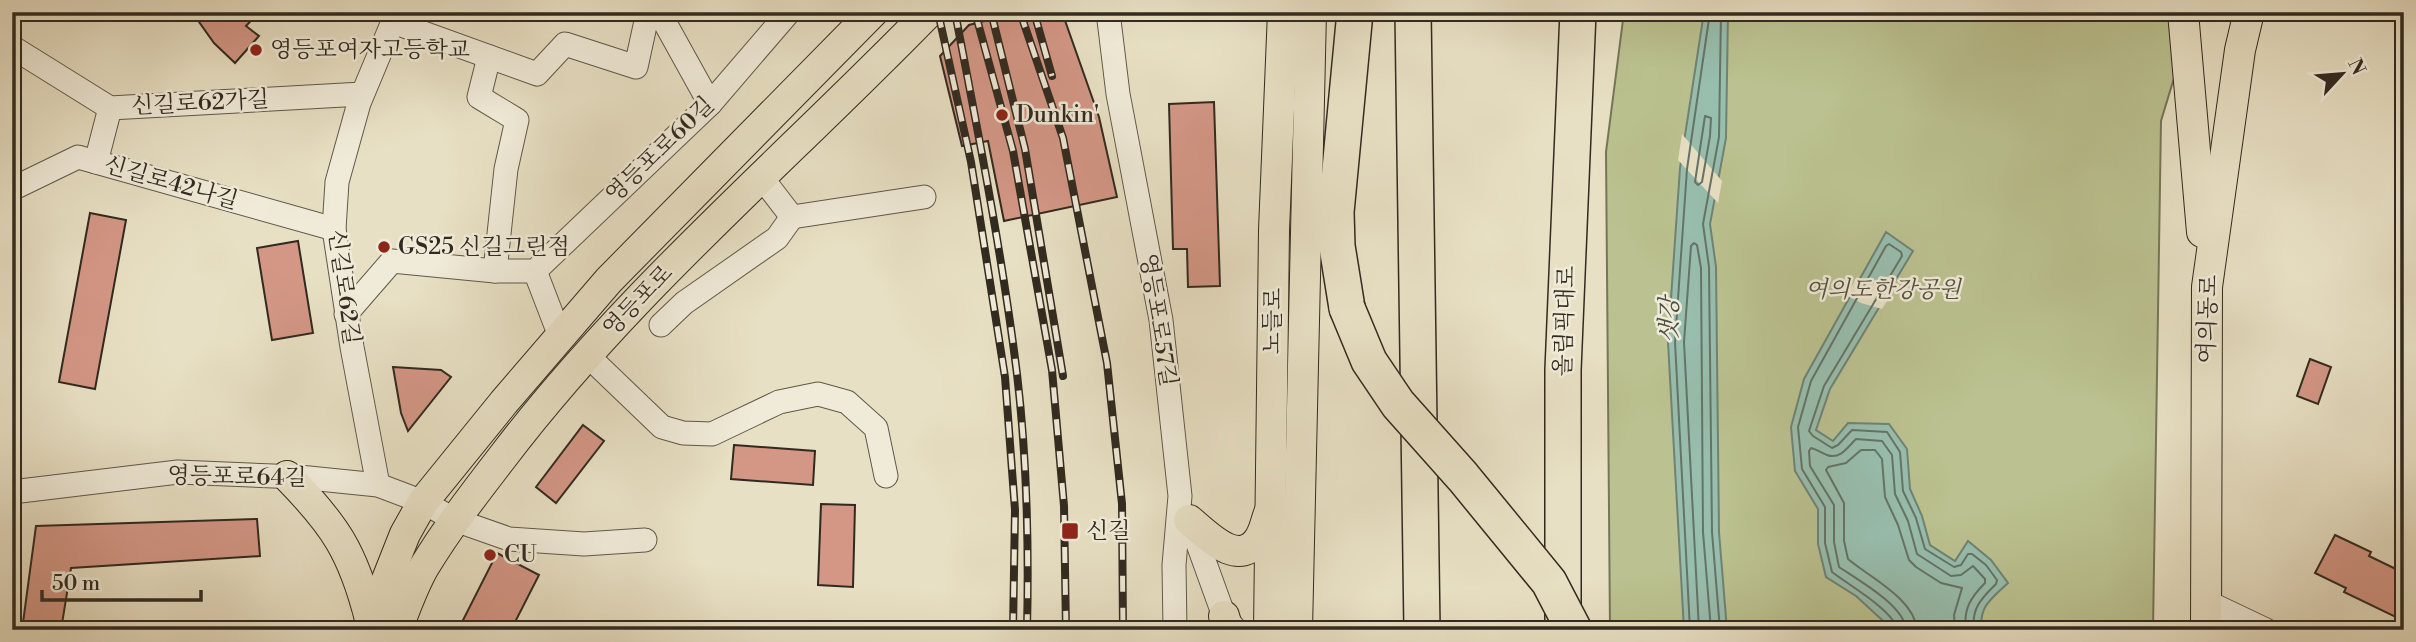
<svg xmlns="http://www.w3.org/2000/svg" width="2416" height="642" font-family="'Libre Bodoni','Noto Serif KR',serif">
  <rect width="100%" height="100%" fill="#e8e0c4"/>
  <filter id="stains"><feTurbulence type="fractalNoise" baseFrequency=".00286" numOctaves="4"/><feColorMatrix values="0 0 0 0 .2 0 0 0 0 .09 0 0 0 0 .02 0 0 0 .5 -.17"/></filter>
  <radialGradient id="worn" r=".72"><stop offset=".6" stop-color="#630" stop-opacity="0"/><stop offset="1" stop-color="#630" stop-opacity=".3"/></radialGradient>
  <polygon fill="#bbc190" stroke="#767658" stroke-width="2" points="1624,12 2194,12 2161,121 2153,630 1610,630 1606,152"/>
  <g fill="#98beae" stroke="#6f8375" stroke-width="2">
    <polygon points="1704,12 1728,12 1726,138 1710,224 1716,267 1719,532 1727,630 1684,630 1668,342 1680,168"/>
    <path d="M1886,232L1913,251L1830,389L1816,430L1833,441L1848,423L1889,424L1907,449L1910,489L1922,516L1930,545L1955,561L1968,541L1991,560L2008,583C1992,598 1978,607 1982,630H1893L1856,596L1826,577L1818,544V509L1795,471L1791,427L1804,379Z"/>
  </g>
  <g fill="#e8e0c4">
    <polygon points="1682,134 1722,181 1718,203 1678,160"/>
    <polygon points="1857,277 1893,292 1882,309 1861,303 1847,295"/>
  </g>
  <g fill="none" stroke-linecap="round" stroke-linejoin="round">
    <g stroke="#647467" stroke-width="2">
      <polygon points="1705,116 1711,118 1710,136 1702,182 1698,185 1695,182"/>
      <polyline points="1690,630 1675,342 1687,169 1710,12"/>
      <polyline points="1699,630 1684,342 1691,246 1694,243 1697,245 1701,268 1703,532 1711,630"/>
      <polyline points="1720,630 1712,532 1709,267 1703,224 1719,137 1721,12"/>
      <path d="M1897,630C1895,611 1847,584 1832,572L1825,543V507L1802,469L1798,427L1811,381L1886,246L1889,244L1901,252L1902,256L1824,386L1809,431L1813,436L1832,448L1838,445L1852,430L1887,432L1900,452L1903,491L1916,518L1925,549L1954,567L1961,565L1968,554H1972L1986,565L1997,580L1996,584C1982,598 1971,608 1974,630"/>
      <path d="M1906,630C1905,606 1858,580 1839,567L1834,542V505L1810,466L1809,451L1811,448C1816,449 1821,453 1827,455C1840,460 1848,447 1856,439L1882,441L1892,455L1895,494L1908,521L1917,554L1951,576L1961,575L1973,566L1985,579V583C1971,597 1963,609 1966,630"/>
      <path d="M1917,630C1915,599 1869,577 1848,559L1844,541V503L1826,470L1828,467L1846,463L1861,450H1875L1882,459L1885,497L1898,525L1909,560L1916,567L1941,583L1962,588L1954,615L1955,630"/>
    </g>
  </g>
  <g fill="#d49786" stroke="#312a20" stroke-width="2">
    <polygon points="192,12 259,12 246,26 259,36 235,63 214,43"/>
    <polygon points="1019,12 1062,12 1099,117 1117,197 1004,221 988,141 962,146 940,56 969,25"/>
    <polygon points="1214,102 1220,286 1188,287 1187,249 1173,249 1169,104"/>
    <polygon points="90,213 126,220 95,389 59,382"/>
    <polygon points="298,241 313,333 272,340 257,248"/>
    <polygon points="2310,359 2331,367 2318,404 2297,396"/>
    <polygon points="393,367 441,370 451,377 408,431 401,413"/>
    <polygon points="583,425 604,441 556,503 536,487"/>
    <polygon points="734,445 815,451 813,485 731,479"/>
    <polygon points="821,504 855,505 853,587 818,585"/>
    <polygon points="257,519 260,556 71,568 61,630 22,630 36,526"/>
    <polygon points="2335,535 2371,552 2369,556 2404,573 2404,621 2344,592 2346,588 2315,573"/>
    <polygon points="497,553 539,575 511,630 458,630"/>
  </g>
  <g fill="none" stroke-linecap="round" stroke-linejoin="round">
    <defs>
      <g id="minor">
        <polyline points="659,12 710,104"/>
        <polyline points="1108,12 1118,94 1161,320 1180,496 1174,565 1175,630"/>
        <polyline points="393,22 537,74 565,44 636,67 648,12"/>
        <polyline points="12,47 110,108 362,94"/>
        <polyline points="489,57 479,97 517,120 506,169 495,271"/>
        <polyline points="96,162 110,108"/>
        <polyline points="762,178 792,217 924,197"/>
        <polyline points="12,189 78,157 334,229"/>
        <polyline points="535,271 560,336"/>
        <polyline points="346,314 392,261 495,271 535,271 710,104 789,12"/>
        <polyline points="661,325 684,303 777,238 792,217"/>
        <polyline points="587,355 662,427 683,433 712,434 779,402 818,394 847,402 876,428 886,476"/>
        <polyline points="378,485 352,347 334,229 337,182 359,103 397,12"/>
        <polyline points="12,492 178,472 299,477 378,485 423,502 455,520 509,539 584,544 645,540"/>
        <polyline points="1190,522 1224,616 1234,628"/>
        <polyline points="2207,602 2266,630"/>
      </g>
      <g id="major">
        <polyline points="2183,12 2202,232"/>
        <path d="M287,476C335,525 353,552 370,619"/>
        <path d="M1189,520C1207,535 1238,569 1259,539C1264,532 1266,521 1269,513"/>
        <polyline points="1224,616 1228,630"/>
        <polyline points="367,630 405,534 423,502 504,402 609,280 873,12"/>
        <path d="M397,630C405,609 413,586 424,567C447,529 474,494 501,459C626,294 785,160 929,12"/>
        <polyline points="1269,630 1274,230 1283,12"/>
        <polyline points="1297,630 1311,12"/>
        <polyline points="2206,630 2207,287 2240,50 2249,12"/>
      </g>
      <g id="highway">
        <polyline points="1413,12 1422,630"/>
        <polyline points="1347,308 1337,246 1336,212 1355,12"/>
        <polyline points="1563,619 1563,370 1578,12"/>
      </g>
    </defs>
    <use href="#minor" stroke="#5f5849" stroke-width="25"/>
    <use href="#major" stroke="#312a20" stroke-width="32"/>
    <use href="#highway" stroke="#312a20" stroke-width="38"/>
    <use href="#minor" stroke="#f0ebd9" stroke-width="23"/>
    <use href="#major" stroke="#e8e0c4" stroke-width="30"/>
    <use href="#highway" stroke="#e8e0c4" stroke-width="35"/>
    <defs>
      <g id="rail">
        <polyline points="938,12 971,162 1005,377 1015,510 1013,630"/>
        <path d="M955,12C978,132 1002,253 1017,374C1027,459 1029,545 1027,630"/>
        <polyline points="975,12 1013,151 1052,370 1064,506 1066,630"/>
        <polyline points="991,12 1025,149 1063,376"/>
        <polyline points="1020,12 1063,138 1107,363 1122,504 1123,630"/>
        <polyline points="1034,12 1052,76"/>
      </g>
    </defs>
    <use href="#rail" stroke="#312a20" stroke-width="8"/>
    <use href="#rail" stroke="#f0ebd9" stroke-width="5" stroke-dasharray="16" stroke-linecap="butt"/>
    <defs>
      <polyline id="highway-bridge" points="1347,308 1369,361 1398,404 1463,477 1549,582 1574,630"/>
    </defs>
    <use href="#highway-bridge" stroke="#312a20" stroke-width="38" stroke-linecap="butt"/>
    <use href="#highway-bridge" stroke="#e8e0c4" stroke-width="35"/>
  </g>
  <g fill="#8f2418" stroke="#f0ebd9" stroke-width="2.5">
    <circle cx="256" cy="50" r="7"/>
    <circle cx="1002" cy="115" r="7"/>
    <circle cx="384" cy="247" r="7"/>
    <rect x="1061" y="522" width="18" height="18" rx="3.5"/>
    <circle cx="490" cy="555" r="7"/>
  </g>
  <g text-anchor="middle" dominant-baseline="central" stroke-width="5" stroke-linejoin="round" paint-order="stroke">
    <g font-size="23" fill="#312a20" stroke="#f0ebd9" text-anchor="start">
      <text x="270" y="50">영등포여자고등학교</text>
      <text x="1016" y="115">Dunkin'</text>
      <text x="398" y="247">GS25 신길그린점</text>
      <text x="1086" y="531">신길</text>
      <text x="504" y="555">CU</text>
    </g>
    <g font-size="23" fill="#312a20" stroke="#f0ebd9">
      <text transform="translate(200 103) rotate(-3)">신길로62가길</text>
      <text transform="translate(660 150) rotate(-44)">영등포로60길</text>
      <text transform="translate(171 183) rotate(16)">신길로42나길</text>
      <text transform="translate(344 287) rotate(82)">신길로62길</text>
      <text transform="translate(638 301) rotate(-46)">영등포로</text>
      <text transform="translate(2208 319) rotate(-88)">여의동로</text>
      <text transform="translate(1158 320) rotate(81)">영등포로57길</text>
      <text transform="translate(1273 321) rotate(-89)">노들로</text>
      <text transform="translate(1565 321) rotate(-88)">올림픽대로</text>
      <text transform="translate(237 477) rotate(1)">영등포로64길</text>
    </g>
    <g font-size="23" font-style="italic" fill="#54503c" stroke="#f0ebd9">
      <text x="1883" y="290">여의도한강공원</text>
    </g>
    <g font-size="24" font-style="italic" fill="#4b4f44" stroke="#f0ebd9">
      <text transform="translate(1670 320) rotate(-89)">샛강</text>
    </g>
  </g>
  <rect width="2416" height="642" fill="none" stroke="#e8e0c4" stroke-width="42"/>
  <rect x="14" y="14" width="2388" height="614" fill="none" stroke="#312a20" stroke-width="3.5"/>
  <rect x="21" y="21" width="2374" height="600" fill="none" stroke="#312a20" stroke-width="2"/>
  <g transform="translate(2342 74) rotate(64)" stroke="#f0ebd9" stroke-width="5" paint-order="stroke">
  <path d="M0-5L12 26L0 18L-12 26Z" fill="#312a20"/>
  <text y="-10" font-size="19" font-weight="bold" text-anchor="middle" fill="#312a20">N</text>
  </g>
  <path d="M42 590v10h159v-10" fill="none" stroke="#312a20" stroke-width="3.5"/>
  <text x="52" y="590" font-size="21" fill="#312a20" stroke="#f0ebd9" stroke-width="5" paint-order="stroke">50 m</text>
  <rect width="100%" height="100%" filter="url(#stains)"/>
  <rect width="100%" height="100%" fill="url(#worn)"/>
</svg>
